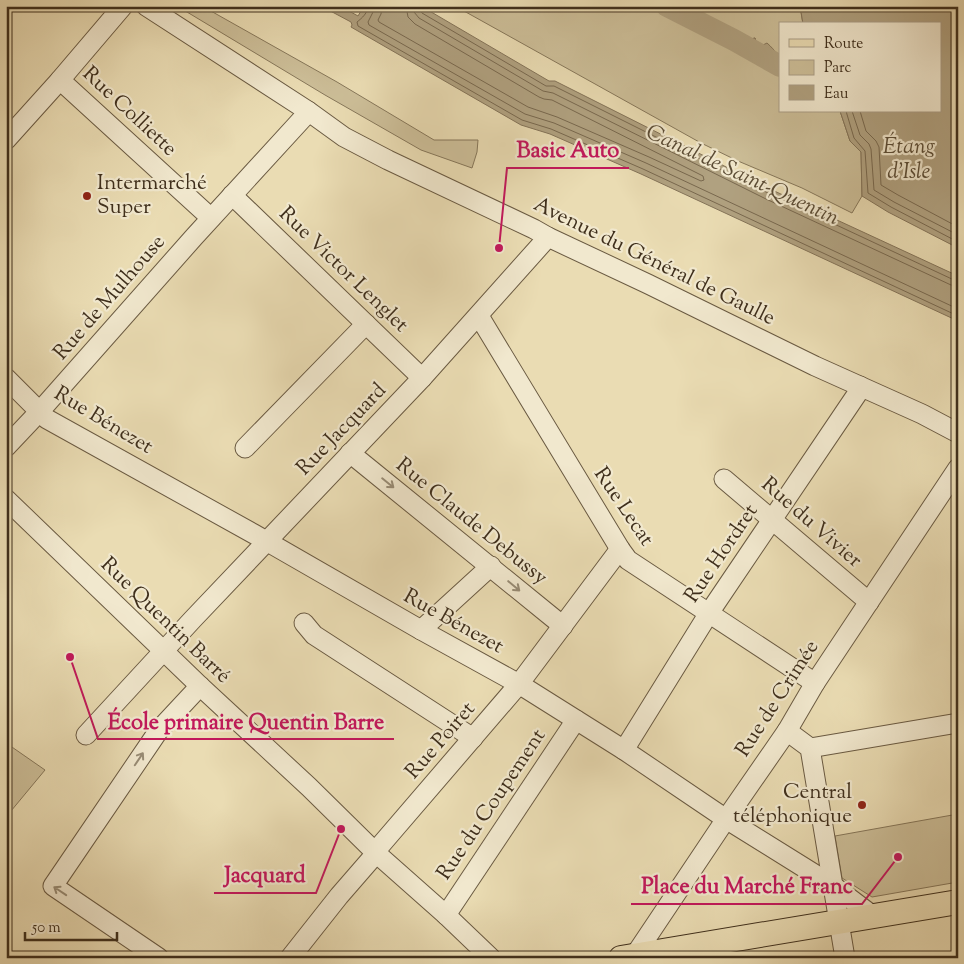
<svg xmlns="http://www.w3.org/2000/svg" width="964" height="964" font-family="'Sorts Mill Goudy',serif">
  <rect width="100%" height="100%" fill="#eadcb3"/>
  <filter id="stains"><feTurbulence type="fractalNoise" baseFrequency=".004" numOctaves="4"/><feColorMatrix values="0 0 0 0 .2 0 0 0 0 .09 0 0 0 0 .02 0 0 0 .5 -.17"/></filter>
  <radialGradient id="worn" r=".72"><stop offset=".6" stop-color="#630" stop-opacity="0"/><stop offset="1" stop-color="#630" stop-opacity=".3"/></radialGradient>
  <g fill="#cdbf99" stroke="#86775a">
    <polygon points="177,6 202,6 337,82 434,140 478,140 477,152 472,168 421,150 325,95"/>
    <polygon points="455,6 793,6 801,12 803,24 780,24 780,64 763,45 756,44 755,38 739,42 744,47 751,48 755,53 756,61 760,58 767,67 780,69 780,111 840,111 850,141 861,152 862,196 852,213 802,188 738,161 701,143"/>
    <polygon points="9,745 45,770 6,817 6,748"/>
    <polygon points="958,814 958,882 872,897 842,878 835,836"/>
  </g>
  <g fill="#b0a180" stroke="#837358">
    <polygon points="321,6 340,6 358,16 364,6 421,6 549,81 555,81 770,189 958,276 958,321 641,174 550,134 521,125 351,27 352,25 351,22"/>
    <polygon points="793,6 958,6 958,248 888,212 862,196 861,152 850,141 840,111 940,111 940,24 803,24 801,12"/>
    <path d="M755,38L757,44H762L763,45L767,43C776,51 780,57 780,69L778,68L774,71L770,70L760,59L756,61L754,57L755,53L751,51V48L740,46L738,42Z"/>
  </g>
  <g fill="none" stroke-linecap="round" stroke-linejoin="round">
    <g stroke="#78684e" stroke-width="1">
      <path d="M368,6C368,13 362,18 357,22L358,26L522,120L551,129L643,169L958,316"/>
      <polyline points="374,6 373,12 368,22 369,25 525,114 554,123 646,163 958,309"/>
      <polyline points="382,6 381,14 378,20 379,22 528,107 557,117 649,157 701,181 704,180 703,176 552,100 544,99 539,97 415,24 408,17 406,6"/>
      <polyline points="413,6 414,12 419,18 543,91 553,93 766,199 951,285 958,286"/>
      <polyline points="420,6 420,10 422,13 546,86 554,86 768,193 954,280 958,280"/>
      <polyline points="846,111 854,138 865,151 868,193 891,207 958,242"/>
      <polyline points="852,111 860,135 869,144 871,149 874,190 894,202 958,235"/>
      <polyline points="860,111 866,131 876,141 879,147 881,185 898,195 958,227"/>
    </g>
    <polyline stroke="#b0a180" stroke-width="22" points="667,6 734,40 780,66"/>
    <defs>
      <g id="minor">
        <polyline points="146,6 308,111 344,137 388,160 534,229 548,237 648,284 815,366 922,414 958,433"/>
        <polyline points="60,80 211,218"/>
        <polyline points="6,140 60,80 123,6"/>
        <polyline points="232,195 422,378"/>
        <polyline points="479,316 620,549 628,560 815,683"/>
        <polyline points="6,378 47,419 254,534 421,630 519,684 624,750 726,819 832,885 873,916"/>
        <polyline points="6,447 40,411 194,237 303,118 308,111"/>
        <polyline points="245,448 366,324"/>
        <polyline points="350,453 563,626"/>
        <polyline points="724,479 869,602"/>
        <polyline points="6,499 200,686 309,787 376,853 446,915 491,958"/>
        <polyline points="304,623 314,635 473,738"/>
        <polyline points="421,630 491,566"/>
        <polyline points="787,731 810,748 845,958"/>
        <polyline points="86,735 193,619 422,378 548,237"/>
        <polyline points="810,748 958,723"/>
        <polyline points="624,750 709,613 857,394 860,386"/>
        <polyline points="446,915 576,720"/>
        <polyline points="635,955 726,819 787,731 815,683 958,468"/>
        <polyline points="159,958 53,886 159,730 200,686"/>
        <polyline points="290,958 339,896 372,858 379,847 519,684 620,549"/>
      </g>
      <polyline id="major" points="621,958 958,902"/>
    </defs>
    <use href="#minor" stroke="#6a5a42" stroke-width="21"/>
    <use href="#major" stroke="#3f2f1c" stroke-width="26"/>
    <use href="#minor" stroke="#f1e8ce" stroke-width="19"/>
    <use href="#major" stroke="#eadcb3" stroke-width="24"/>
  </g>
  <defs><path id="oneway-shaft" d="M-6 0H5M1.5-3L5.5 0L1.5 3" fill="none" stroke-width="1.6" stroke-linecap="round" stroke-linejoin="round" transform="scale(1.25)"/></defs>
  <g stroke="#988c75">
    <use href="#oneway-shaft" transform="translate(388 483) rotate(39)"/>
    <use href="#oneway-shaft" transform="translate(514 586) rotate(40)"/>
    <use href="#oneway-shaft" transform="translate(139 759) rotate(-56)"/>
    <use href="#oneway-shaft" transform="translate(60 891) rotate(-146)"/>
  </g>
  <g fill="#8f2418" stroke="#f1e8ce" stroke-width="2">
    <circle cx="87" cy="196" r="5"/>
    <circle cx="862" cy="805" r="5"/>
  </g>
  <g text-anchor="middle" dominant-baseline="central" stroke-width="4.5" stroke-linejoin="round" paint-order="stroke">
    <g font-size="21" fill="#3f2f1c" stroke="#f1e8ce">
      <text transform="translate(129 112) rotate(43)">Rue Colliette</text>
      <text transform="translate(654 262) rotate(26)">Avenue du Général de Gaulle</text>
      <text transform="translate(343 270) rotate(44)">Rue Victor Lenglet</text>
      <text transform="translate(110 298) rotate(-49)">Rue de Mulhouse</text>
      <text transform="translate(103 421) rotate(31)">Rue Bénezet</text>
      <text transform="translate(342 430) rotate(-46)">Rue Jacquard</text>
      <text transform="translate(623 507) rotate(56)">Rue Lecat</text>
      <text transform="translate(471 522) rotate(39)">Rue Claude Debussy</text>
      <text transform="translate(811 523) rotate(41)">Rue du Vivier</text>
      <text transform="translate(722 554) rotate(-56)">Rue Hordret</text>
      <text transform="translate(165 621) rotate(44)">Rue Quentin Barré</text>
      <text transform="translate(453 622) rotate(29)">Rue Bénezet</text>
      <text transform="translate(778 699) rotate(-57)">Rue de Crimée</text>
      <text transform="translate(441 741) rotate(-49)">Rue Poiret</text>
      <text transform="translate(492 805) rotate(-56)">Rue du Coupement</text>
    </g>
    <g font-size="21" fill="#3f2f1c" stroke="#f1e8ce" text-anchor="start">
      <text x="97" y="184">Intermarché<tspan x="97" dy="24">Super</tspan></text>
      <text x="852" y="793" text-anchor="end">Central<tspan x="852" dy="24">téléphonique</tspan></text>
    </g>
    <g font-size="22" font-style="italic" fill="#5b4c35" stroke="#f1e8ce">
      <text x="909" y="148">Étang<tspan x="909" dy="25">d'Isle</tspan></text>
      <text transform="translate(742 176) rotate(25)">Canal de Saint-Quentin</text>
    </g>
  </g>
  <path fill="none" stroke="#c2185b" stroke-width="2" d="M499 248L507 168H629M70 657L98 739H394M341 829L316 893H214M898 857L862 904H631"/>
  <g fill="#c2185b" stroke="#f1e8ce" stroke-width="2">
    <circle cx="499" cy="248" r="5"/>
    <circle cx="70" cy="657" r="5"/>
    <circle cx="341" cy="829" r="5"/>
    <circle cx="898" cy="857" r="5"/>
  </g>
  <g font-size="22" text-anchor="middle" font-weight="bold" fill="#c2185b" stroke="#f1e8ce" stroke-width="4.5" stroke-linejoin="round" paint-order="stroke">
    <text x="568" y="157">Basic Auto</text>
    <text x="246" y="729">École primaire Quentin Barre</text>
    <text x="265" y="882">Jacquard</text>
    <text x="747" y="893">Place du Marché Franc</text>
  </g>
  <rect width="964" height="964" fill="none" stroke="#eadcb3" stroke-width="25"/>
  <rect x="8" y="8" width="949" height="949" fill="none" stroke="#3f2f1c" stroke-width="2.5"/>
  <rect x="12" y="12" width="939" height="939" fill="none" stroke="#3f2f1c"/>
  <rect x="779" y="22" width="162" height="90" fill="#f1e8ce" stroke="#aa9e87"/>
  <rect x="789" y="39" width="25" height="8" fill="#eadcb3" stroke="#aa9e87"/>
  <text x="824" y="48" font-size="15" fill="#3f2f1c">Route</text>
  <rect x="789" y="60" width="25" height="15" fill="#cdbf99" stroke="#aa9e87"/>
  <text x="824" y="72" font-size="15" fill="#3f2f1c">Parc</text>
  <rect x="789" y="85" width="25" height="15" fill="#b0a180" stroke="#aa9e87"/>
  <text x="824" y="98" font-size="15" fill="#3f2f1c">Eau</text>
  <path d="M25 932v8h92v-8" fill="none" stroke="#3f2f1c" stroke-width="2.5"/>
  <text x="32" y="932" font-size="15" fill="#3f2f1c" stroke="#f1e8ce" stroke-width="4" paint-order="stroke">50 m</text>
  <rect width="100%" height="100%" filter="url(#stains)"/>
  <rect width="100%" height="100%" fill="url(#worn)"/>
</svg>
